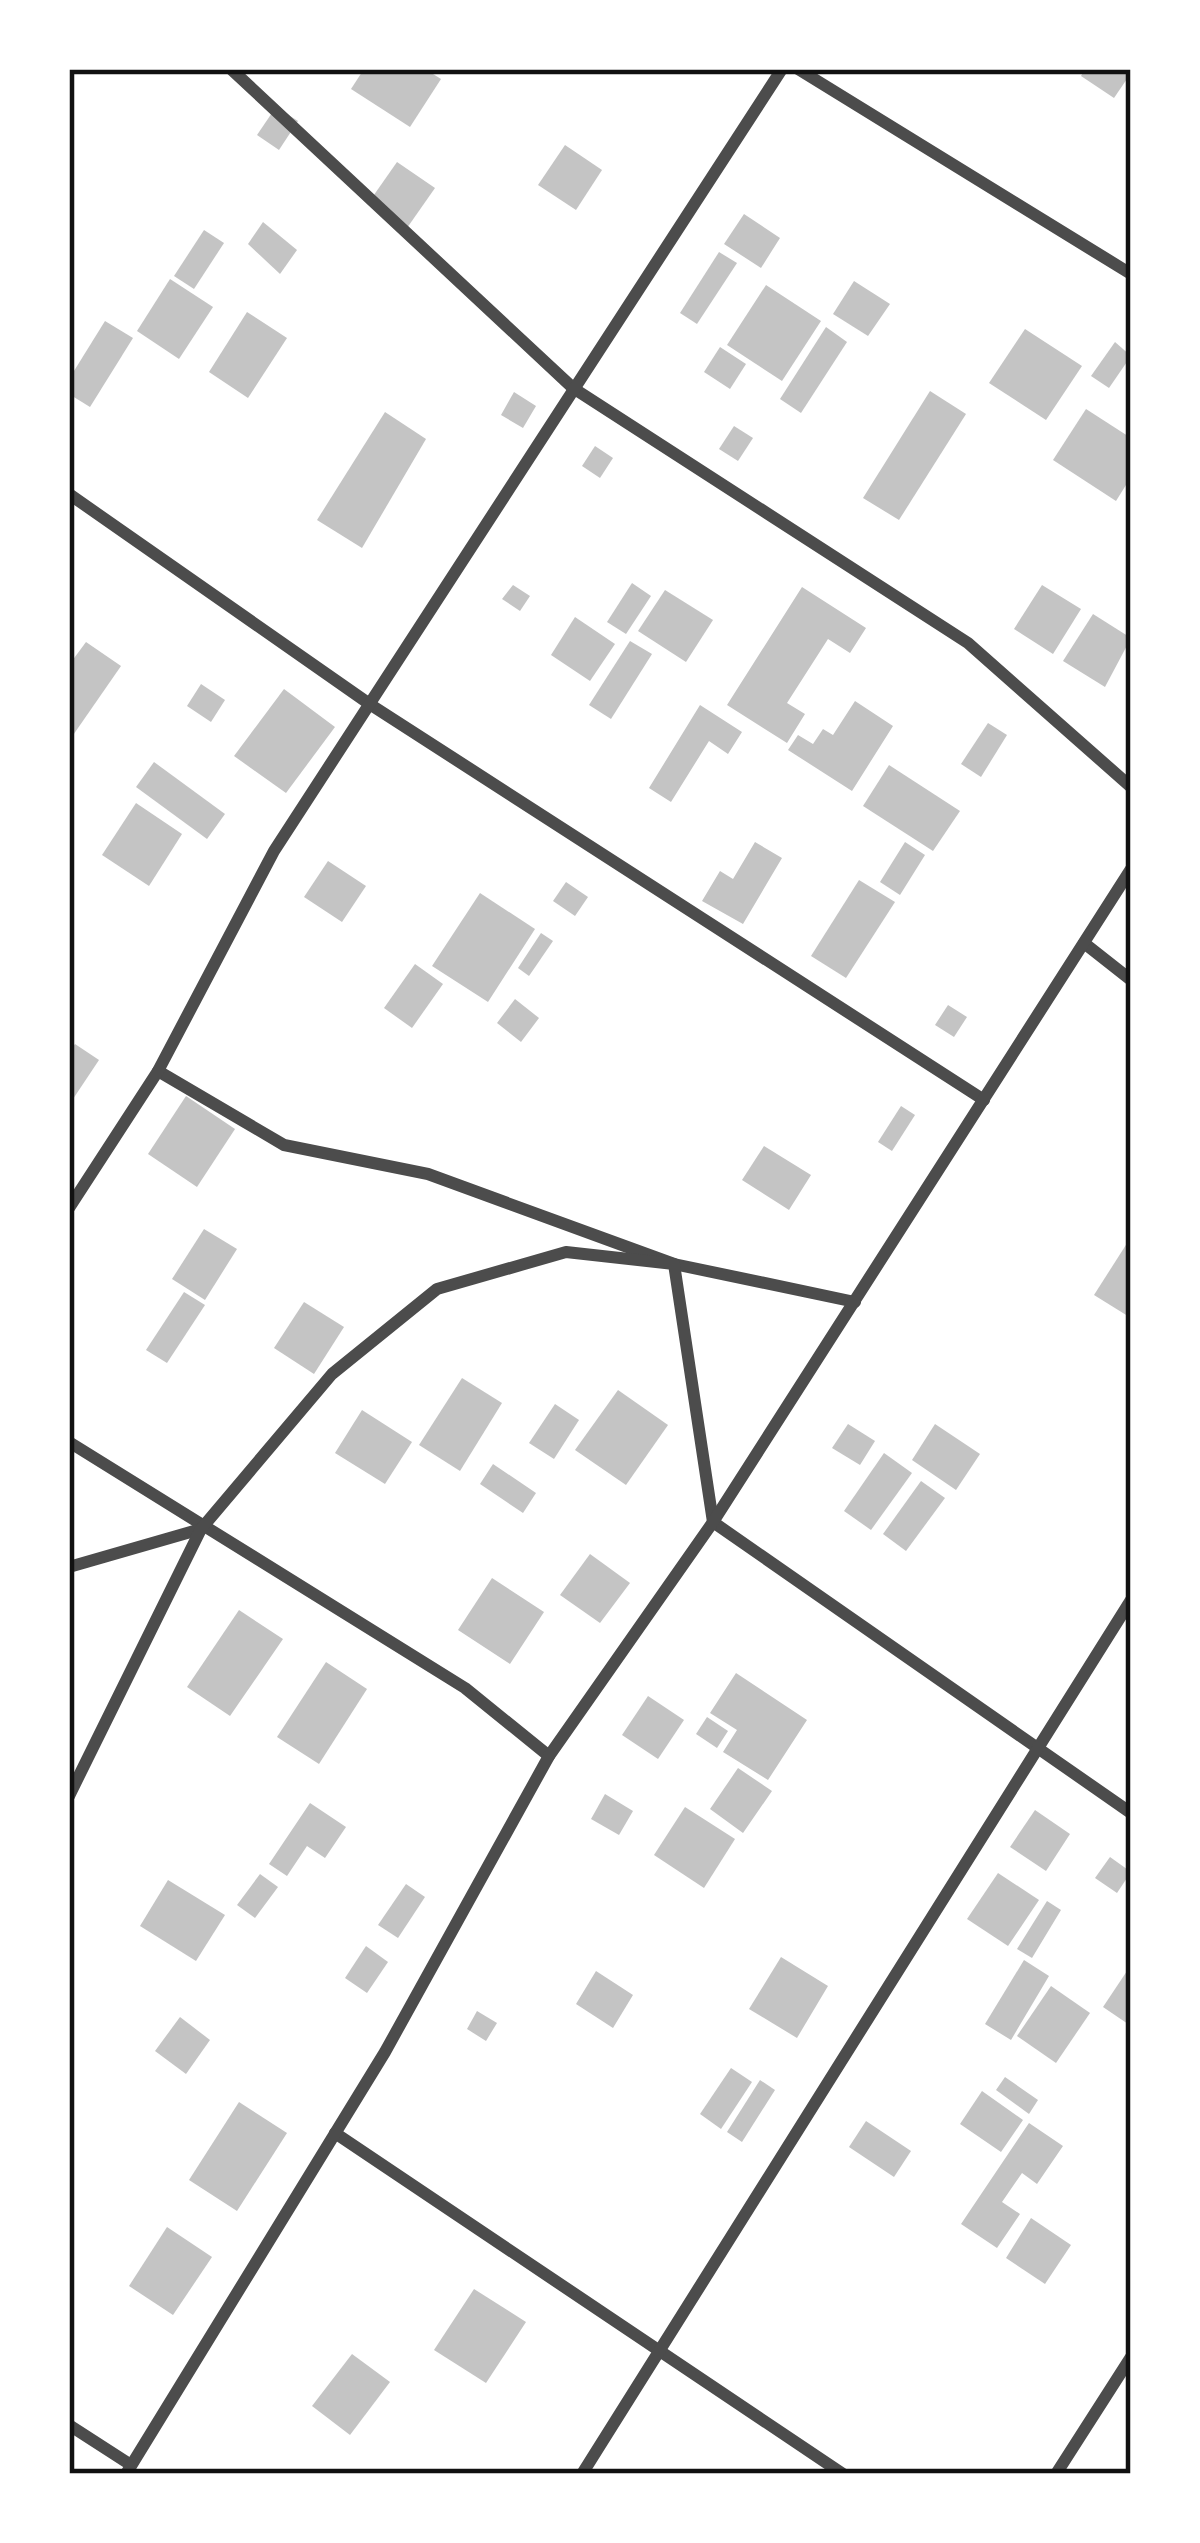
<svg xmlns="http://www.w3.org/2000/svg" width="1200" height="2543" font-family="'Roboto Serif',serif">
  <rect width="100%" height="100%" fill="#fff"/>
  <g fill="#c4c4c4">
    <polygon points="364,69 425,69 441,79 410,127 351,89"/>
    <polygon points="1085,69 1131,69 1131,73 1114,98 1081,76"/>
    <polygon points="276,107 298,121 279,150 257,135"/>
    <polygon points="565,145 602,170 576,210 538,185"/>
    <polygon points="397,162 435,188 407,228 369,202"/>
    <polygon points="744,214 780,238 761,268 724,244"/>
    <polygon points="263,222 297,250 280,274 248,244"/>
    <polygon points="204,230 224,243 194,289 174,276"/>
    <polygon points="719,252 737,263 697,324 680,313"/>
    <polygon points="170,279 213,307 179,359 137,331"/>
    <polygon points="854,281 890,304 868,336 833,314"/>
    <polygon points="766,285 821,321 782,381 727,345"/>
    <polygon points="247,312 287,338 248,398 209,372"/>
    <polygon points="105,321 133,338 90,407 69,394 69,379"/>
    <polygon points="826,327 847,342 801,413 780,399"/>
    <polygon points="1025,329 1082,366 1046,420 989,383"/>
    <polygon points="1115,342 1131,356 1109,388 1091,376"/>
    <polygon points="720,347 746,364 730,389 704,372"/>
    <polygon points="930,391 966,414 899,520 863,498"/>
    <polygon points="514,392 536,406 523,428 501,415"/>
    <polygon points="1086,409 1131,438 1131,477 1116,501 1053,460"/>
    <polygon points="385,412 426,439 362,548 317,520"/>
    <polygon points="734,426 753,438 738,461 719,449"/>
    <polygon points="595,446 613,458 600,478 582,466"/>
    <polygon points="632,583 651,596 626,634 607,622"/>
    <polygon points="513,585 530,596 520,611 502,599"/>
    <polygon points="1042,585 1081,609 1053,654 1014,629"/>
    <polygon points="802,587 866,628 850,653 828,639 787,703 805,714 787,743 727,705"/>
    <polygon points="665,590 713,620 686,662 638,631"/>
    <polygon points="1093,614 1131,638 1105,687 1063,661"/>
    <polygon points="575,617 615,644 590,681 551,655"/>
    <polygon points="630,641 652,654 611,719 589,705"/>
    <polygon points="86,642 121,666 69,741 69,665"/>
    <polygon points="201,684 225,700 211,722 187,706"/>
    <polygon points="284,689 335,727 286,793 234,756"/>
    <polygon points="855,701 893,726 852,791 788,750 798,735 813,744 823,729 833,735"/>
    <polygon points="700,705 742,732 728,754 709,741 671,802 649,788"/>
    <polygon points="988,723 1007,735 981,777 961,764"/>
    <polygon points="154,762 225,814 207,839 136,787"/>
    <polygon points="889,765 960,811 933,851 863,806"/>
    <polygon points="136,803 182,834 149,886 102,855"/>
    <polygon points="755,842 782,858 743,924 702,901 720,871 733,879"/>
    <polygon points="905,842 925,855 900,895 880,882"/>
    <polygon points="328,861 366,886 342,922 304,897"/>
    <polygon points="859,880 895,902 846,978 811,956"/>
    <polygon points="566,882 588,897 575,916 553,901"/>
    <polygon points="480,893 535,929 488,1002 432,966"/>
    <polygon points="541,933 553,941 529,976 518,968"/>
    <polygon points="415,964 443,984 412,1028 384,1008"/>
    <polygon points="515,999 539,1018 521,1042 497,1023"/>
    <polygon points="948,1005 967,1017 954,1037 935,1025"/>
    <polygon points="75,1044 99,1060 69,1105 69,1053"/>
    <polygon points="186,1096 235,1129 197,1187 148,1154"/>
    <polygon points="901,1106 915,1115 892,1151 878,1142"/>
    <polygon points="764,1146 811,1175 789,1210 742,1180"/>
    <polygon points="204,1229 237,1249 205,1300 172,1279"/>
    <polygon points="1131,1237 1131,1318 1094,1295"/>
    <polygon points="184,1292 205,1305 167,1363 146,1350"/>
    <polygon points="304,1302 344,1327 314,1374 274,1348"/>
    <polygon points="462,1378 502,1403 460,1471 419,1445"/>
    <polygon points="618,1390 668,1425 626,1485 575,1450"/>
    <polygon points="555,1404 579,1420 554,1459 529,1443"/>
    <polygon points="362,1410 412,1442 385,1484 335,1453"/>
    <polygon points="848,1424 875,1441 860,1465 832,1448"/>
    <polygon points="935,1424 980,1454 956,1490 912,1460"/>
    <polygon points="884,1453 912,1473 871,1530 844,1511"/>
    <polygon points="493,1464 536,1493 523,1513 480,1484"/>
    <polygon points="921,1481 945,1498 906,1551 883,1534"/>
    <polygon points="590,1554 630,1583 600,1623 560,1595"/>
    <polygon points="492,1578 544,1612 510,1664 458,1630"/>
    <polygon points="239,1610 283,1639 230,1716 187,1687"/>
    <polygon points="326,1662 367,1689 319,1764 277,1737"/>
    <polygon points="736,1673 807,1720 768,1780 723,1752 737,1730 710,1713"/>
    <polygon points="648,1696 684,1720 658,1759 622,1735"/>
    <polygon points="707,1717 728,1731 717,1748 696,1734"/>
    <polygon points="738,1768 772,1791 743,1833 710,1809"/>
    <polygon points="605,1794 633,1811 619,1835 591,1819"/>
    <polygon points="310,1803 346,1827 325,1858 307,1846 287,1876 269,1864"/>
    <polygon points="685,1807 735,1839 704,1888 654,1855"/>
    <polygon points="1035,1810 1070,1834 1046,1871 1010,1847"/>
    <polygon points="1110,1857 1131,1872 1117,1893 1095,1878"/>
    <polygon points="998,1873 1039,1900 1008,1946 967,1919"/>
    <polygon points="260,1874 278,1887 255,1918 237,1905"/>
    <polygon points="168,1880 225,1915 196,1961 140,1926"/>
    <polygon points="406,1884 425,1897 398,1938 378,1925"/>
    <polygon points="1047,1901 1061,1910 1032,1958 1017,1949"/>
    <polygon points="366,1946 388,1962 367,1993 345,1978"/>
    <polygon points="781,1957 828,1986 797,2038 749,2009"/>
    <polygon points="1024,1960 1049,1976 1011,2040 985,2024"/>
    <polygon points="1131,1965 1131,2026 1103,2007"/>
    <polygon points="596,1971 633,1995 613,2028 576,2004"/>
    <polygon points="1051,1986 1090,2013 1056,2063 1017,2036"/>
    <polygon points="477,2011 497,2023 486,2041 467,2029"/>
    <polygon points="180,2017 210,2040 186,2074 155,2051"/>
    <polygon points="731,2068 752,2082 721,2129 700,2114"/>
    <polygon points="1005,2077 1038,2100 1029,2114 996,2090"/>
    <polygon points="760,2080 775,2090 742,2142 727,2132"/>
    <polygon points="982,2091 1023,2120 1001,2152 960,2124"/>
    <polygon points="239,2102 287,2133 237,2211 189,2180"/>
    <polygon points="866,2121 911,2151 894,2177 849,2147"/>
    <polygon points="1029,2123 1063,2146 1037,2184 1022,2173 1002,2202 1020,2214 997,2248 961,2224"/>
    <polygon points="1031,2218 1071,2245 1045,2284 1006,2258"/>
    <polygon points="167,2227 212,2257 173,2315 129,2286"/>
    <polygon points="474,2289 526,2322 486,2383 434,2350"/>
    <polygon points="352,2354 390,2382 350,2435 312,2406"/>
  </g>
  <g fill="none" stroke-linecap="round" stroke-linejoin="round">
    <g stroke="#4c4c4c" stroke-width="12">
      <polyline points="231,69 573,388 968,643 1131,787"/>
      <polyline points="798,69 1131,274"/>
      <polyline points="69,494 371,705 984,1100"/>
      <polyline points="1084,943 1131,980"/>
      <polyline points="158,1071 284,1145 428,1174 674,1264 855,1302"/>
      <polyline points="69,1208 158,1071 274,851 782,69"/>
      <polyline points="69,1442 465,1688 549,1756"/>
      <polyline points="69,1567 201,1529"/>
      <polyline points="69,1796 201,1529 332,1374 437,1289 566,1252 674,1264 713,1522 1131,1813"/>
      <polyline points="335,2133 843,2474"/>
      <polyline points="69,2425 131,2465"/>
      <polyline points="126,2474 385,2052 549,1756 713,1522 1131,869"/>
      <polyline points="582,2474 1131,1600"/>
      <polyline points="1056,2474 1131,2357"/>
    </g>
  </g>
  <rect width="1200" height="2543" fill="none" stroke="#ffffff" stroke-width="144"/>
  <rect x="72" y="72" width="1056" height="2399" fill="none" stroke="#111" stroke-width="4.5"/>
</svg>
